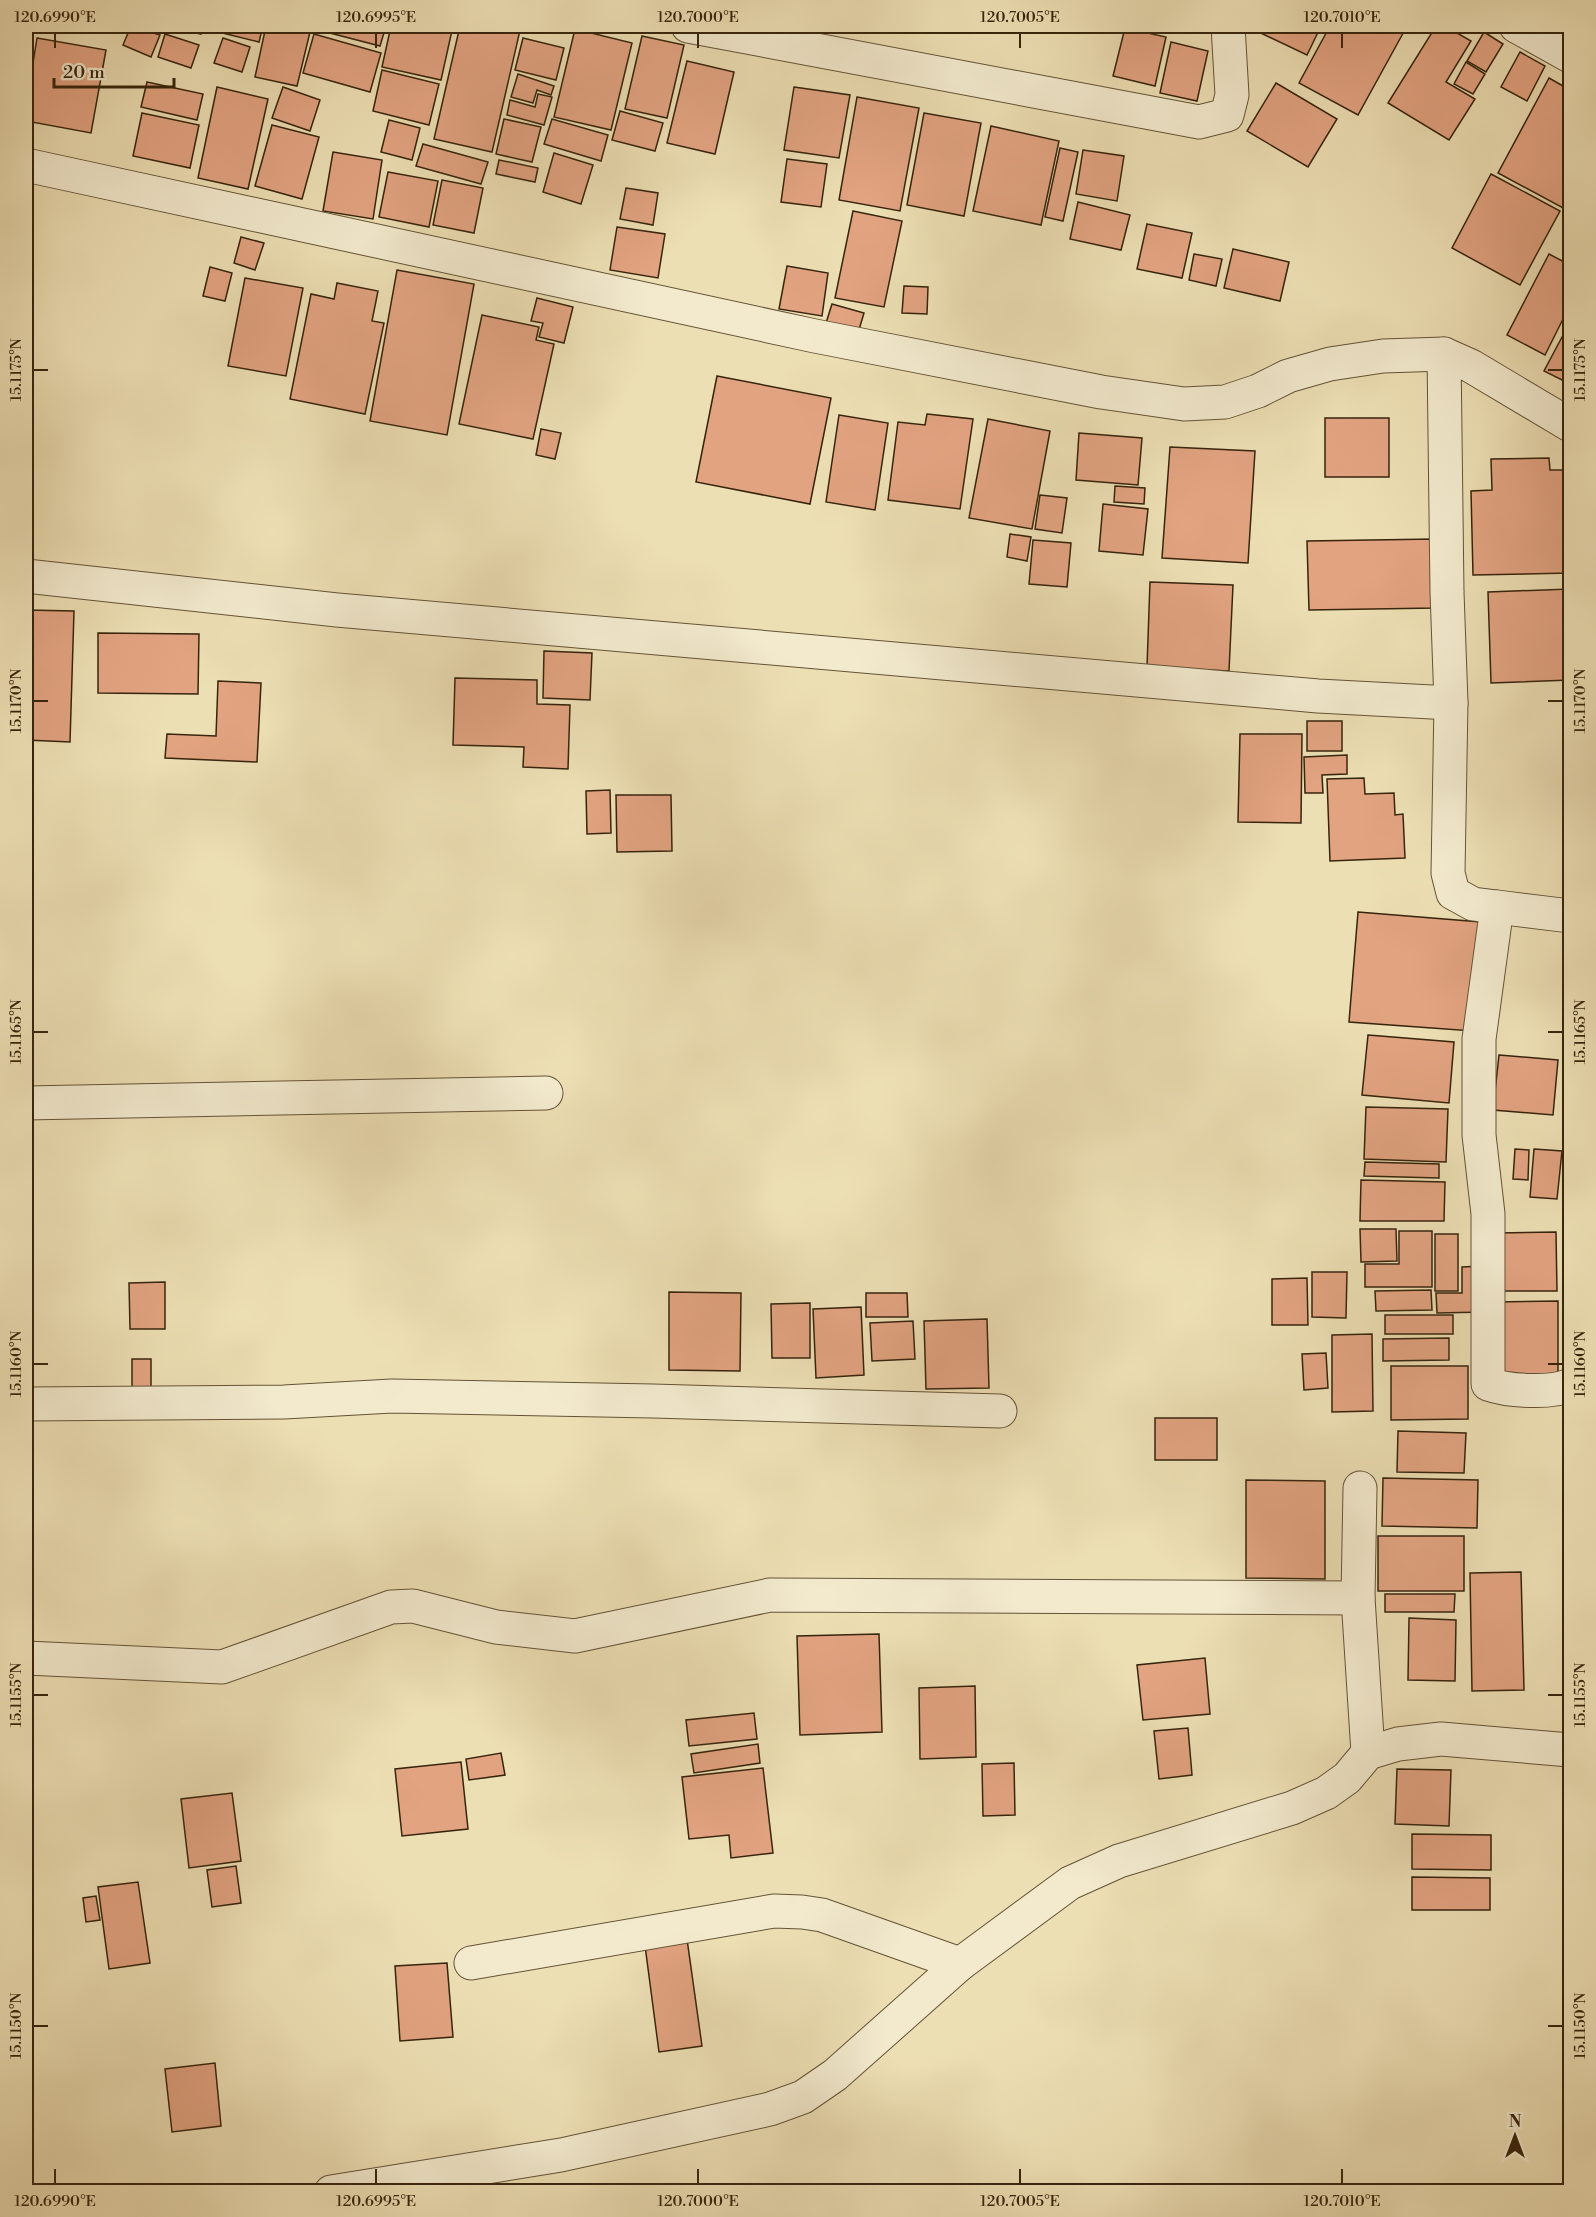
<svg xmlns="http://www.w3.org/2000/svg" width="1596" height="2217" font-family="'Libre Bodoni',serif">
  <rect width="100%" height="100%" fill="#eddfb4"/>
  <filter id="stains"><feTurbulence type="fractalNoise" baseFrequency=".00333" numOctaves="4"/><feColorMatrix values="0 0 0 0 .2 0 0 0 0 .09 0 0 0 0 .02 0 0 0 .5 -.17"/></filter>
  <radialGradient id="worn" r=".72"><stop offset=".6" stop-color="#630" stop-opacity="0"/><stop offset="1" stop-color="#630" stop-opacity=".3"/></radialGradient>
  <g fill="#e2a381" stroke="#36240c" stroke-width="1.5">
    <polygon points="131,26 160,35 151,57 123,45"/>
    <polygon points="164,26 203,26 201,34"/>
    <polygon points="211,26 263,26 259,42 210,30"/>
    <polygon points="266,26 281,26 310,32 297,86 255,77"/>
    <polygon points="303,26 386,26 380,46"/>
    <polygon points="391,26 453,26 441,80 382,67"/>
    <polygon points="460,26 521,26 492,152 434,139"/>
    <polygon points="951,26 1018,26 1017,33"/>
    <polygon points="1246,26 1321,26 1307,55"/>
    <polygon points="1330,26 1407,26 1358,115 1299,83"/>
    <polygon points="1436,26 1445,26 1471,41 1446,82 1475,99 1449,140 1388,103"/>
    <polygon points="1125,28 1166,37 1155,86 1113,76"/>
    <polygon points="575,29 632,43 611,130 554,117"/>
    <polygon points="1484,32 1503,44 1486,72 1467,61"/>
    <polygon points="165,34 199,45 191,68 158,57"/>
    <polygon points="314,34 381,53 370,92 303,73"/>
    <polygon points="642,36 684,45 667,118 625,109"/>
    <polygon points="37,38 106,50 91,133 26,121 26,107"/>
    <polygon points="223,38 250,47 242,72 214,63"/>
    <polygon points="523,38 564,48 556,80 515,70"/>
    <polygon points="1171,42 1208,51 1197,101 1160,93"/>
    <polygon points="1520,52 1545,66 1527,101 1501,87"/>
    <polygon points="687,61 734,72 715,154 667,143"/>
    <polygon points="1466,62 1485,74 1473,94 1454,84"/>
    <polygon points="382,70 439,84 429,125 373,111"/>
    <polygon points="518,74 554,86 551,95 537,90 533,103 511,97"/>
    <polygon points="1549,78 1570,90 1570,198 1565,209 1498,173"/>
    <polygon points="147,82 203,94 197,120 141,107"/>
    <polygon points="1276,83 1337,119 1308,167 1247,131"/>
    <polygon points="217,87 268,99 248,189 198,178"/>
    <polygon points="283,87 320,100 310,131 272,118"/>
    <polygon points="794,87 850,95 839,158 784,150"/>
    <polygon points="538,94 552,97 544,125 507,115 510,100 535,107"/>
    <polygon points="857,97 919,108 900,211 839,200"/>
    <polygon points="620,111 663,123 655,151 612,140"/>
    <polygon points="142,113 199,125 190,168 133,156"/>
    <polygon points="924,113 981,123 964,216 907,205"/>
    <polygon points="504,119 541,127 532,162 496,154"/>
    <polygon points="552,119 608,135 601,161 544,144"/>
    <polygon points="389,120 420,128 412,160 381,152"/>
    <polygon points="272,125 319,137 302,199 255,186"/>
    <polygon points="991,126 1059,141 1041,225 973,211"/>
    <polygon points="423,144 488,162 481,184 416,166"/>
    <polygon points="1060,148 1078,152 1063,221 1045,217"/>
    <polygon points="1083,150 1124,156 1117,201 1076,194"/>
    <polygon points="333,152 382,160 373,219 323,211"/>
    <polygon points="554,153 593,165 581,204 543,192"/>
    <polygon points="787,159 827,164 821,207 781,202"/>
    <polygon points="499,160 538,168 535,182 496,174"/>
    <polygon points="388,172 438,181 429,227 379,217"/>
    <polygon points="1491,174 1560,211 1520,285 1452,248"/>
    <polygon points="442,180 483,188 474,233 433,225"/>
    <polygon points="626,188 658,193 653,225 620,219"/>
    <polygon points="1078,202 1130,215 1121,250 1070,239"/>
    <polygon points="853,211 902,221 884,307 835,298"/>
    <polygon points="1147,224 1192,233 1182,278 1137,269"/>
    <polygon points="617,227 665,234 658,278 610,270"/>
    <polygon points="241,237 264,243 255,270 234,263"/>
    <polygon points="1233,249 1289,262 1280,301 1224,288"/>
    <polygon points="1194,254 1222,259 1216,286 1189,280"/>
    <polygon points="1549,254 1570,265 1570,305 1545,355 1507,335"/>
    <polygon points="787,266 828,273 822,316 779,309"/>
    <polygon points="210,267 232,273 225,301 203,296"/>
    <polygon points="397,270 474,284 447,435 370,421"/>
    <polygon points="245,278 303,288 286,376 228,366"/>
    <polygon points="337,283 378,291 372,321 384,323 365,414 290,399 311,294 334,299"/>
    <polygon points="904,286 928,287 927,314 902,313"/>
    <polygon points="537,298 573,307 564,343 539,337 543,323 531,321"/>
    <polygon points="832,304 864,313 858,333 826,323"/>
    <polygon points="482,315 539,327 536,340 554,344 533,439 459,424"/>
    <polygon points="1570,322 1570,374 1566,382 1544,371"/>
    <polygon points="717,376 831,398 810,504 696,482"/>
    <polygon points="927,414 973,419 960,509 888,500 898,422 925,425"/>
    <polygon points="839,415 888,423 875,510 826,502"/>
    <rect x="1325" y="418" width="64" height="59"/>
    <polygon points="988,419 1050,431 1032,529 969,518"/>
    <polygon points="541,429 561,433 555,459 536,455"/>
    <polygon points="1079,433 1142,438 1138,485 1076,480"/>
    <polygon points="1170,447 1255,451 1248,563 1162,558"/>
    <polygon points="1549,458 1550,470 1570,470 1570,573 1473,575 1471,491 1492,490 1491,459"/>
    <polygon points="1115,486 1145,488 1144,504 1114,502"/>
    <polygon points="1040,495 1067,498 1062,533 1035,529"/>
    <polygon points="1103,504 1148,509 1143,555 1099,551"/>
    <polygon points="1010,534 1031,537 1027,561 1007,557"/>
    <polygon points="1435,539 1436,608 1309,610 1307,541"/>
    <polygon points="1033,540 1071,543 1067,587 1029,584"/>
    <polygon points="1150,582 1233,585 1229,671 1147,667"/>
    <polygon points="1570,589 1570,680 1491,683 1488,592"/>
    <polygon points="26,610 74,611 70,742 26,740"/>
    <polygon points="98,633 199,634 198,694 98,693"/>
    <polygon points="544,651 592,653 590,700 543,698"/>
    <polygon points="455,678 537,680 537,704 570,705 568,769 523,767 524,747 453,745"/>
    <polygon points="218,681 261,683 257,762 165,758 167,734 216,736"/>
    <rect x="1307" y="721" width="35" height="30"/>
    <polygon points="1240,734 1302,734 1301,823 1238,822"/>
    <polygon points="1347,755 1347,774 1322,775 1323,793 1305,793 1304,757"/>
    <polygon points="1364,778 1365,794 1394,793 1395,815 1403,814 1405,858 1330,861 1327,779"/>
    <polygon points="610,790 611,833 587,834 586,791"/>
    <polygon points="616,795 671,795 672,851 617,852"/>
    <polygon points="1358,912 1481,922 1473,1031 1349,1022"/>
    <polygon points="1368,1035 1454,1042 1449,1103 1362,1095"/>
    <polygon points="1499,1055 1558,1060 1553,1115 1493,1110"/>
    <polygon points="1366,1107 1448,1109 1446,1162 1364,1159"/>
    <polygon points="1515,1149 1529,1150 1528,1180 1513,1179"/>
    <polygon points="1534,1149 1562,1151 1557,1199 1530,1197"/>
    <polygon points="1365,1162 1439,1164 1439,1178 1364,1176"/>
    <polygon points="1361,1180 1445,1182 1444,1221 1360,1221"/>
    <polygon points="1360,1229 1396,1229 1397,1261 1361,1262"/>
    <polygon points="1399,1231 1432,1231 1432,1287 1365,1287 1365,1264 1399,1264"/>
    <polygon points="1556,1232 1557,1291 1498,1291 1497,1233"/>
    <rect x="1435" y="1234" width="23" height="57"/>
    <polygon points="1483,1266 1484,1312 1437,1313 1436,1293 1462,1293 1462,1267"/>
    <polygon points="1312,1272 1347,1272 1346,1318 1312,1317"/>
    <polygon points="1307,1278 1308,1325 1272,1325 1272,1279"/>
    <polygon points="165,1282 165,1329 130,1329 129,1283"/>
    <polygon points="1431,1290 1432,1310 1376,1311 1375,1291"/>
    <polygon points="669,1292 741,1293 740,1371 669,1370"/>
    <polygon points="866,1293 907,1293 908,1317 866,1317"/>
    <polygon points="1558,1301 1558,1378 1494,1378 1494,1302"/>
    <polygon points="810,1303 810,1358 772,1358 771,1304"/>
    <polygon points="861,1307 864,1375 816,1378 813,1309"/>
    <rect x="1385" y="1315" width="68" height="19"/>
    <polygon points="987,1319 989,1388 926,1389 924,1321"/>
    <polygon points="913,1321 915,1359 872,1361 870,1323"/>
    <polygon points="1372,1334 1373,1411 1332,1412 1332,1335"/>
    <polygon points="1449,1338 1449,1360 1383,1361 1383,1339"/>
    <polygon points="1326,1353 1328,1388 1304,1390 1302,1354"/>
    <rect x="132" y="1359" width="19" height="35"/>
    <polygon points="1391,1366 1468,1366 1468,1419 1391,1420"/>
    <rect x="1155" y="1418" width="62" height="42"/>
    <polygon points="1398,1431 1466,1433 1464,1473 1397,1472"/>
    <polygon points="1383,1478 1478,1480 1477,1528 1382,1526"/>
    <polygon points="1246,1480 1325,1481 1325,1579 1246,1578"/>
    <rect x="1378" y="1536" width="86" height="55"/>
    <polygon points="1521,1572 1524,1690 1472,1691 1470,1573"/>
    <polygon points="1385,1594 1455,1594 1454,1612 1385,1612"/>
    <polygon points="1409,1618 1456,1620 1455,1681 1408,1680"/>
    <polygon points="879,1634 882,1732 800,1735 797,1636"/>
    <polygon points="1205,1658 1210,1714 1143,1720 1137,1665"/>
    <polygon points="975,1686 976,1757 920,1759 919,1688"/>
    <polygon points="754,1713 757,1739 689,1746 686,1720"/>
    <polygon points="1188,1728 1192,1775 1159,1779 1154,1731"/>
    <polygon points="758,1744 760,1763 694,1773 691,1754"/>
    <polygon points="501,1753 505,1775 469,1780 466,1759"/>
    <polygon points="461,1762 468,1829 402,1836 395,1769"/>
    <polygon points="1014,1763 1015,1815 983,1816 982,1764"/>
    <polygon points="763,1768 773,1853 731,1858 729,1835 689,1839 682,1777"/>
    <polygon points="1397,1769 1451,1770 1449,1826 1395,1824"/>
    <polygon points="232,1793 241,1861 189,1868 181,1799"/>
    <polygon points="1412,1834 1491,1835 1491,1870 1412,1869"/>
    <polygon points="236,1866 241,1903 212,1907 207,1870"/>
    <polygon points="1412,1877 1490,1878 1490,1910 1412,1910"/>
    <polygon points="138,1882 150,1963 109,1969 98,1887"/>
    <polygon points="96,1896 100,1920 86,1922 83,1898"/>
    <polygon points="686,1932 702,2046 659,2052 644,1938"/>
    <polygon points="447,1963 453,2037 400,2041 395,1966"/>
    <polygon points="215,2063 221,2126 172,2132 165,2069"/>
  </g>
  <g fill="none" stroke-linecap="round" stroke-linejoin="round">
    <defs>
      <g id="minor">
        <polyline points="688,26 1199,122 1227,115 1232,95 1228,26"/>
        <polyline points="26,165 815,336 1101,392 1184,404 1225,402 1258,391 1288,376 1330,364 1383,356 1444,354 1471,366 1570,425"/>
        <polyline points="1444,354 1447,592 1451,703 1448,873 1453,893 1473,904 1497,907"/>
        <polyline points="26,576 337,610 1318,696 1451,703"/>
        <path d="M1570,916L1497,907L1479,1039V1135L1488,1214V1384C1507,1391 1551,1394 1570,1385"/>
        <polyline points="26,1103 546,1093"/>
        <polyline points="26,1404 284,1402 392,1396 653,1401 1000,1411"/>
        <polyline points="1360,1488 1358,1598 1368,1753"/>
        <polyline points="26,1658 222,1667 391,1607 413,1606 496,1627 575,1636 770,1595 1358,1598"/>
        <polyline points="471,1963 774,1911 802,1912 822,1915 960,1964"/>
        <polyline points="331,2192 561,2155 770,2109 803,2097 835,2075 960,1964 1070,1883 1119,1861 1292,1808 1326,1793 1347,1778 1368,1753 1398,1744 1441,1739 1570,1750"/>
      </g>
      <polyline id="tertiary" points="1516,26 1570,56"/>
    </defs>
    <use href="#minor" stroke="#645336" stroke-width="35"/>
    <use href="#tertiary" stroke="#645336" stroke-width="35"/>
    <use href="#minor" stroke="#f3eace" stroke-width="33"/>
    <use href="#tertiary" stroke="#f3eace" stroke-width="33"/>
  </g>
  <path fill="none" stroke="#36240c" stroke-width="2" d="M55,33V48M376,33V48M698,33V48M1020,33V48M1342,33V48M33,370H48M1548,370H1563M33,701H48M1548,701H1563M33,1032H48M1548,1032H1563M33,1364H48M1548,1364H1563M33,1695H48M1548,1695H1563M33,2026H48M1548,2026H1563M55,2169V2184M376,2169V2184M698,2169V2184M1020,2169V2184M1342,2169V2184"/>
  <rect width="1596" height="2217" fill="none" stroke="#eddfb4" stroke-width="66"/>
  <g transform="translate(1515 2136)" stroke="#f3eace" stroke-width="4.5" paint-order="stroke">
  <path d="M0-4.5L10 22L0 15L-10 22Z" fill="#36240c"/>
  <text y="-9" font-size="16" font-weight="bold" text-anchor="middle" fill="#36240c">N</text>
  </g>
  <path d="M54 78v9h120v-9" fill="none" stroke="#36240c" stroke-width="3"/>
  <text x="63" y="78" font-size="18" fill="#36240c" stroke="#f3eace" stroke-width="4.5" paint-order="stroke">20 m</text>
  <rect x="33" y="33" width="1530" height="2151" fill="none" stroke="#36240c" stroke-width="2"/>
  <g font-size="15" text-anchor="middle" fill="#36240c">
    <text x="55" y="22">120.6990°E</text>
    <text x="376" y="22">120.6995°E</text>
    <text x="698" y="22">120.7000°E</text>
    <text x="1020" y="22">120.7005°E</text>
    <text x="1342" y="22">120.7010°E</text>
    <text transform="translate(16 370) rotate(-90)" y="5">15.1175°N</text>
    <text transform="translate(1580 370) rotate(-90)" y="5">15.1175°N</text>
    <text transform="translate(16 701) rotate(-90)" y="5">15.1170°N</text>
    <text transform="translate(1580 701) rotate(-90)" y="5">15.1170°N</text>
    <text transform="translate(16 1032) rotate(-90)" y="5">15.1165°N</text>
    <text transform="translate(1580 1032) rotate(-90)" y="5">15.1165°N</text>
    <text transform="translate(16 1364) rotate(-90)" y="5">15.1160°N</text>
    <text transform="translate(1580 1364) rotate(-90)" y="5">15.1160°N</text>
    <text transform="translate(16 1695) rotate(-90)" y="5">15.1155°N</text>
    <text transform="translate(1580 1695) rotate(-90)" y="5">15.1155°N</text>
    <text transform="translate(16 2026) rotate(-90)" y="5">15.1150°N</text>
    <text transform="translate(1580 2026) rotate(-90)" y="5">15.1150°N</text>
    <text x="55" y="2206">120.6990°E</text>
    <text x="376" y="2206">120.6995°E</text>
    <text x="698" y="2206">120.7000°E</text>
    <text x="1020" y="2206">120.7005°E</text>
    <text x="1342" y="2206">120.7010°E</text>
  </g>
  <rect width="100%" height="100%" filter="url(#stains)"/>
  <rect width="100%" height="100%" fill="url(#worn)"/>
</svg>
